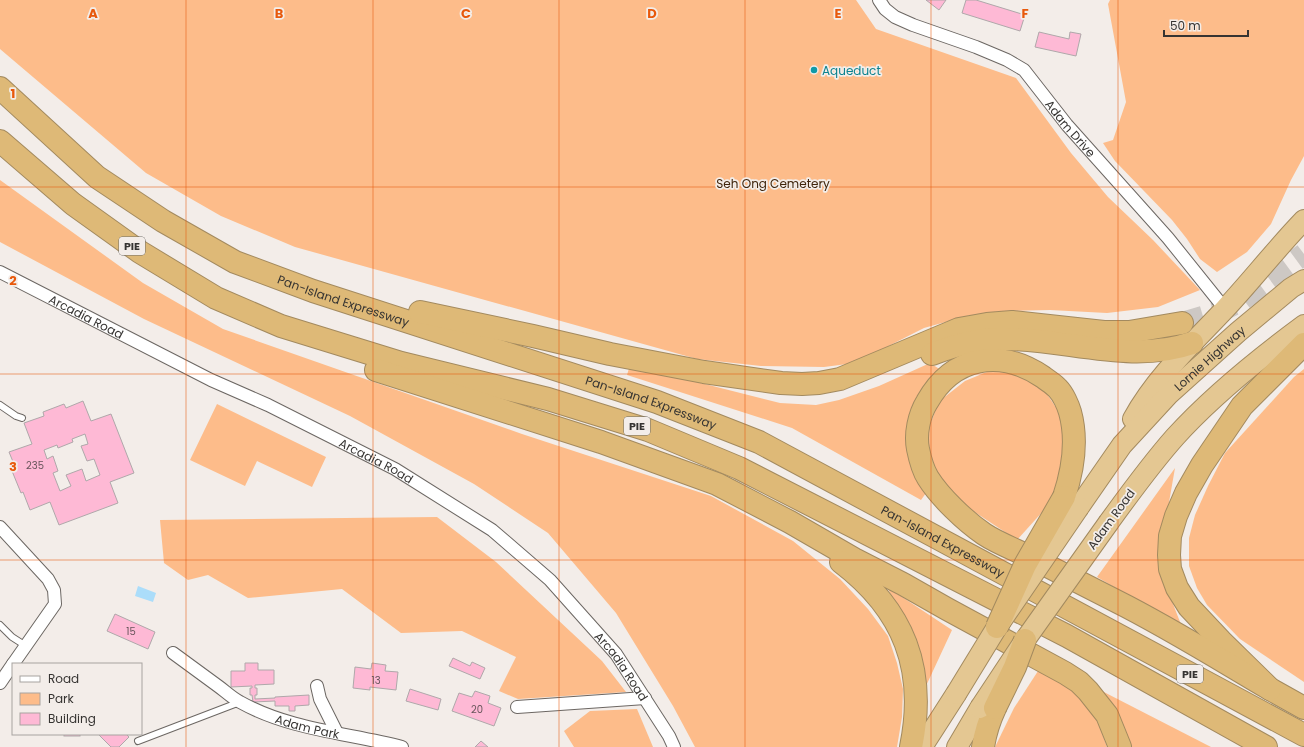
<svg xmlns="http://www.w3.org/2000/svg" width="1304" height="747" font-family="Poppins,sans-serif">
  <rect width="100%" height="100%" fill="#f3ede9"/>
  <g fill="#fdbc8a">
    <polygon points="0,0 856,0 876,29 1016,78 1071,153 1108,197 1153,240 1200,290 1158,307 1107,313 1050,310 1002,311 967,316 924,328 855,363 824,367 761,366 697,359 295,247 221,216 146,173 0,49"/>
    <polygon points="1110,0 1304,0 1304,156 1291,180 1271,224 1247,252 1217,272 1200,259 1187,239 1172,220 1115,161 1103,143 1113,140 1126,102 1108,4"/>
    <polygon points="0,180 143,283 223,329 522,434 711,496 793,541 840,579 868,609 888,636 897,663 903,689 902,717 897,747 695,747 673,706 616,613 548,533 474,484 350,416 144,319 0,242"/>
    <polygon points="930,363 941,370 925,389 926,493 921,500 792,428 627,375 630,365 780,403 816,405 839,400 879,386"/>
    <polygon points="1304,369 1304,682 1240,639 1207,605 1197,588 1189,566 1189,538 1195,515 1208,486 1225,453 1294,377"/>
    <polygon points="989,371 1018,371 1036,383 1047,394 1059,412 1064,430 1061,466 1057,488 1045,509 1017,540 967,507 950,492 936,473 930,452 927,433 936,409 942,399 965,381"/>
    <polygon points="217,404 326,457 312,487 257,461 245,486 190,460"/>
    <polygon points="1175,468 1164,531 1164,581 1182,627 1097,577"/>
    <polygon points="437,517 496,562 602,661 626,692 518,699 499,691 516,657 462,631 401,633 342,589 248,598 208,575 188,580 164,563 160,520"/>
    <polygon points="887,587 952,630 926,686 910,632"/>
    <polygon points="1038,671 1073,689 1095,713 1107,747 995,747 1014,708"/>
    <polygon points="1098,689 1211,747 1126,747"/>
    <polygon points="637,709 653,747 574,747 564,731 590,711"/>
  </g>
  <polygon fill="#abddfa" points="138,586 156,593 153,602 135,596"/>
  <g fill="#feb9d5" stroke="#afa8aa" fill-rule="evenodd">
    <polygon points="926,0 946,0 939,10"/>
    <polygon points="966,0 976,0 1025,15 1020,31 962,13"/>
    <polygon points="1039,32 1069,39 1070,32 1081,34 1076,56 1035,47"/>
    <path d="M83,401L91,421L111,414L134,473L110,482L118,503L59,525L50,502L30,510L23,492L21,493L12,471L16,469L9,452L32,444L24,423L44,416L43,412L64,404L66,408ZM85,434L88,444L81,446L87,461L94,459L100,475L86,481L82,469L66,475L71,486L60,491L53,473L58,471L53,456L47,459L44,450L57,445L58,448L73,442L72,439Z"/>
    <polygon points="115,614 155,632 148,649 107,631"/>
    <polygon points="453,658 470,666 472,662 485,668 480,679 449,666"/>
    <polygon points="245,663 258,663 258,670 274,670 274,684 255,685 255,688 257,688 257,695 255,695 255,699 275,698 275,697 309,695 309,705 295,706 295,711 289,711 289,706 275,706 275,701 253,702 252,695 250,695 250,688 252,688 252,686 231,687 231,671 245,671"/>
    <polygon points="372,663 386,665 385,671 398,672 396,690 370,687 370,690 353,688 355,667 371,669"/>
    <polygon points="410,689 441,699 438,710 406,701"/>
    <polygon points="475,691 490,696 488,703 501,708 494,726 452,711 459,693 472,697"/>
    <rect x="64" y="734" width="16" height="2"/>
    <polygon points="98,734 126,734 129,737 119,747 111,747"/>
    <polygon points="481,741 488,747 475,747"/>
  </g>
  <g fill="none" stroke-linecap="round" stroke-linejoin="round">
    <polyline stroke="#cdc8c4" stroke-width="22" stroke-dasharray="22 11" stroke-linecap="butt" points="1182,323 1216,313 1239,302 1304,254"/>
    <defs>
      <g id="service">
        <polyline points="0,405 16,416 22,418"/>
        <polyline points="0,625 12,637 26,646"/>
        <polyline points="138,741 240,702"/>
      </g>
      <g id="minor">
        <path id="s1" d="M879,0L885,9L895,17L913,25L976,47L1007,60L1024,70L1067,125L1168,238L1225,309"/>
        <path id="s2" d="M0,272L211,380L268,405L395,469L492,530L550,580L616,654L669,736L674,747"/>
        <polyline points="0,527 48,579 54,590 55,604 13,664"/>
        <path id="s3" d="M173,653C188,664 203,675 218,686C225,691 232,698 240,702C290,730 348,733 402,747"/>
        <polyline points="0,683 13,664"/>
        <polyline points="317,686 320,699 337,733"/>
        <polyline points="517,707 645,698"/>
      </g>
      <g id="trunk">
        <path d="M1133,419C1156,377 1193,343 1225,309C1252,280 1276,249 1304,220"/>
        <path id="s4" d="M1079,507L1122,445L1169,394L1238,332L1291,288L1304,280"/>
        <path d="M1109,522C1130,493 1151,464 1175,437C1213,395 1258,359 1304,325"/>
        <polyline points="922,747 956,694"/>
        <polyline points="957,747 980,708"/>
      </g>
      <g id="motorway">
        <path id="s5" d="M0,88L97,177L163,221L235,262L313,291L657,402L759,442L1304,735"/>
        <polyline points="0,141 73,204 140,252 216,298 281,326 401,363 548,399 648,430 739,468 1067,636 1266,747"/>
        <polyline points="420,312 533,336 610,354 704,372 781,383 802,384 819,383 840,379 959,329 987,324 1012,322 1104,332 1129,332 1182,323"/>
        <polyline points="1304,344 1242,406 1202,465 1186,493 1176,516 1170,536 1169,555 1170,569 1177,588 1189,607 1221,641 1270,689 1304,708"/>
        <path d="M932,354C953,346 975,339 997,339C1062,337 1129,365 1192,343"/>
        <polyline points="376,370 601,442 717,484 790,522 854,559 903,584 947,609 1065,673 1079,682 1088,691 1107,715 1120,747"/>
        <path d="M1064,497C1073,470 1078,441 1070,412C1068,405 1063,394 1058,389C1054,384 1048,381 1043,377C1000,348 953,356 927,402C919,415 915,434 918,449C920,459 923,470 928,478C940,497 965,521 984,534C996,542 1011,548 1024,554C1055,570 1085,585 1116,601C1168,627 1219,659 1270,689"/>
        <path d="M841,562C904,610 927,669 911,747"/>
        <path d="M983,747C985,734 989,721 995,708"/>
      </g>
    </defs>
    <use href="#service" stroke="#6c6763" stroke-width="8"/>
    <use href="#minor" stroke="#6c6763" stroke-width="14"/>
    <use href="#trunk" stroke="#a38a5f" stroke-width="22"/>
    <use href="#motorway" stroke="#a38a5f" stroke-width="24"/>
    <use href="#service" stroke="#fff" stroke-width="6"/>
    <use href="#minor" stroke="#fff" stroke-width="12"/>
    <use href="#trunk" stroke="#e4c792" stroke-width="20"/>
    <use href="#motorway" stroke="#deb977" stroke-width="22"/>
    <defs>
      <g id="trunk-bridge">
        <polyline points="956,694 997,627 1079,507"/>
        <polyline points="980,708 1025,640 1109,522"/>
      </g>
      <g id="motorway-bridge">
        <polyline points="997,627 1025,565 1064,497"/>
        <polyline points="995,708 1015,667 1025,640"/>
      </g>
    </defs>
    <use href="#trunk-bridge" stroke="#a38a5f" stroke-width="22" stroke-linecap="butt"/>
    <use href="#motorway-bridge" stroke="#a38a5f" stroke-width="24" stroke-linecap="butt"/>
    <use href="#trunk-bridge" stroke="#e4c792" stroke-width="20"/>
    <use href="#motorway-bridge" stroke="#deb977" stroke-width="22"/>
  </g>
  <path fill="none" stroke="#e8590c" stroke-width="1" stroke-opacity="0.55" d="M186,0V747M373,0V747M559,0V747M745,0V747M931,0V747M1118,0V747M0,187H1304M0,374H1304M0,560H1304"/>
  <circle fill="#0f9aa8" stroke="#f3ede9" stroke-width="1.5" cx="814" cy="70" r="4"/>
  <g text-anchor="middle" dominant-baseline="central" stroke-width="3.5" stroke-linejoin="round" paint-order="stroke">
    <g font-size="10" fill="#68555b">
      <text x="35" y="465">235</text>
      <text x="131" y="631">15</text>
      <text x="376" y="680">13</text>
      <text x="477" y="709">20</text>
    </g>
    <g fill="#f3ede9" stroke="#6f6c69" stroke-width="1">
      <rect x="119" y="237" width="26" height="18" rx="3"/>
      <rect x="624" y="417" width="26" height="18" rx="3"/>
      <rect x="1177" y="665" width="26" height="18" rx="3"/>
    </g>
    <g font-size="11" font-weight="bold" fill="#363432">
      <text x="132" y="246">PIE</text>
      <text x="637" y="426">PIE</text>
      <text x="1190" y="674">PIE</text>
    </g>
    <g font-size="12" fill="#0d838f" stroke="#f3ede9" text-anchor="start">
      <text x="822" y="70">Aqueduct</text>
    </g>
    <g font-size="12" fill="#363432" stroke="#f3ede9">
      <text stroke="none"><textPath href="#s1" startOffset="238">Adam Drive</textPath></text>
      <text stroke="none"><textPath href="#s5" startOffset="409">Pan-Island Expressway</textPath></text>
      <text stroke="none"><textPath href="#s2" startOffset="97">Arcadia Road</textPath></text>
      <text stroke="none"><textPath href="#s4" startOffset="199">Lornie Highway</textPath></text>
      <text stroke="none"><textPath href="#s5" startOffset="733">Pan-Island Expressway</textPath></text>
      <text stroke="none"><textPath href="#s2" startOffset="421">Arcadia Road</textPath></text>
      <text transform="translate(1111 519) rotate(-54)">Adam Road</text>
      <text stroke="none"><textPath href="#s5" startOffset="1057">Pan-Island Expressway</textPath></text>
      <text stroke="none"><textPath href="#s2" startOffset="745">Arcadia Road</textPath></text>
      <text stroke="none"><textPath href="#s3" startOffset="155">Adam Park</textPath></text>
    </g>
    <g font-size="12" fill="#41260d" stroke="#f3ede9">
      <text x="773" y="183">Seh Ong Cemetery</text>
    </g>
  </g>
  <g font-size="13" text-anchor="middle" font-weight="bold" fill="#e8590c" stroke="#f3ede9" stroke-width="3.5" stroke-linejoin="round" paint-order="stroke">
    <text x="93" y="18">A</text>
    <text x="279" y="18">B</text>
    <text x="466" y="18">C</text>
    <text x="652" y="18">D</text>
    <text x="838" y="18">E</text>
    <text x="1025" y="18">F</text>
    <text x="13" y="98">1</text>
    <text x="13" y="285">2</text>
    <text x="13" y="471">3</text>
  </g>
  <rect x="12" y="663" width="130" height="72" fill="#f3ede9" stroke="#a7a3a0"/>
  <rect x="20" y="676" width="20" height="6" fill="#ffffff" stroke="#a7a3a0"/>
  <text x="48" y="683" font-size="12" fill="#363432">Road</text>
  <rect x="20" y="693" width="20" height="12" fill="#fdbc8a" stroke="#a7a3a0"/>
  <text x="48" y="703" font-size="12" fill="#363432">Park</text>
  <rect x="20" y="713" width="20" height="12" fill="#feb9d5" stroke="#a7a3a0"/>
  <text x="48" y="723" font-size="12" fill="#363432">Building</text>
  <path d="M1164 30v6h84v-6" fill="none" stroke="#363432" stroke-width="2"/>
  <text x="1170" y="30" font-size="12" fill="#363432" stroke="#f3ede9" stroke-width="3" paint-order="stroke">50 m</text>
</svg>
